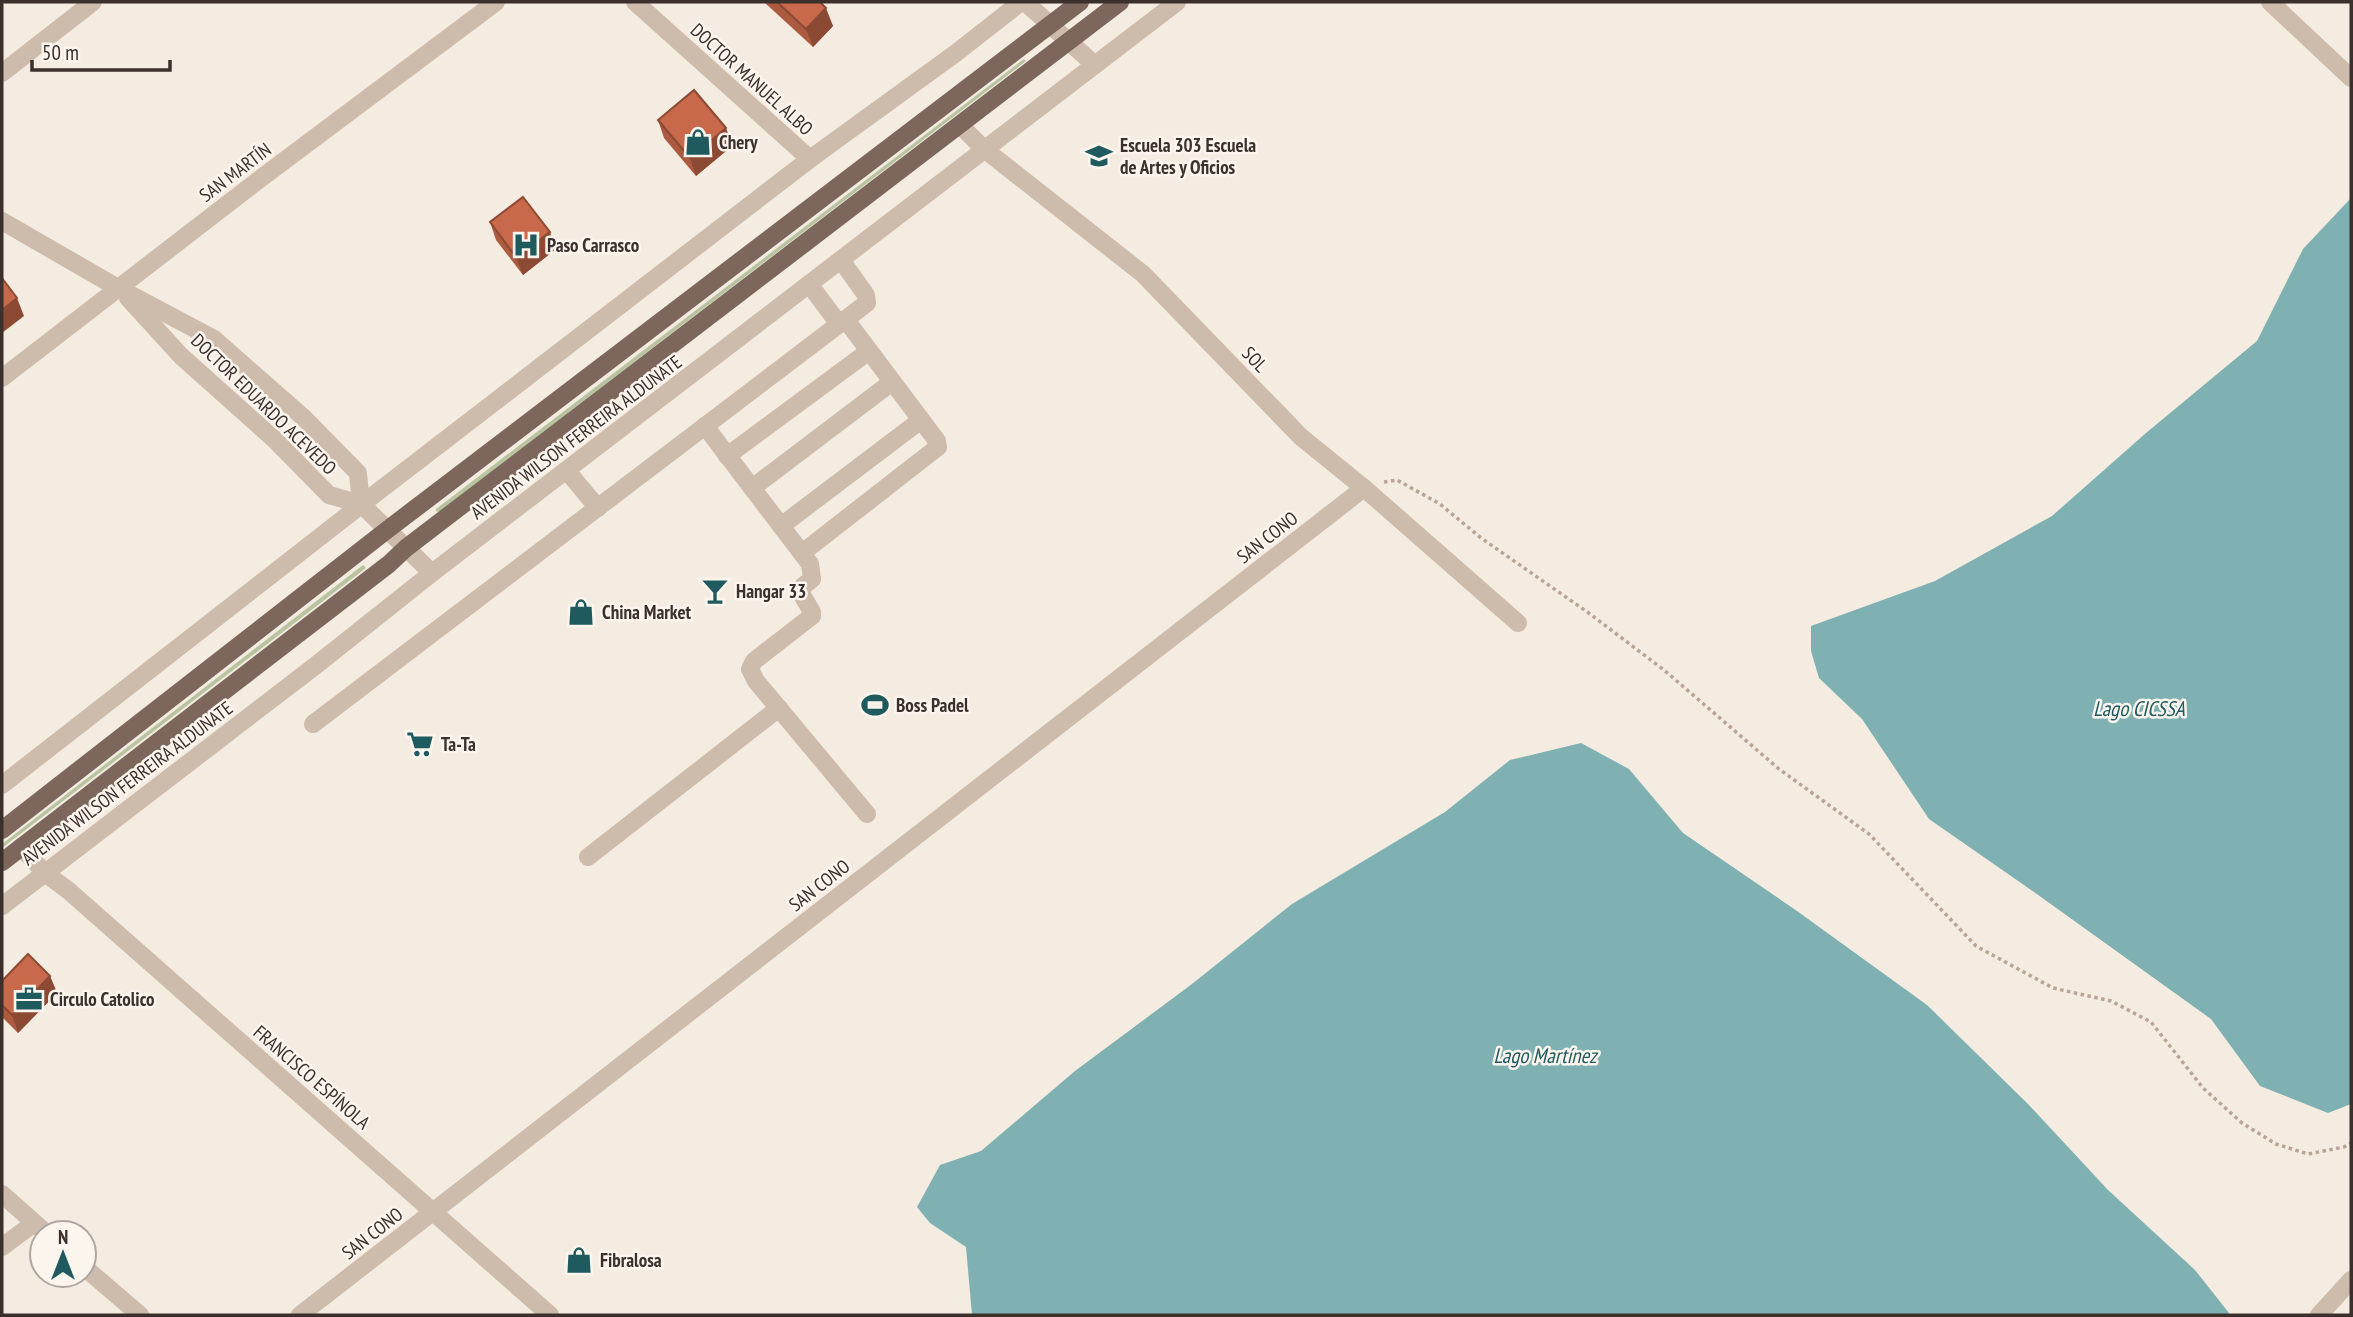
<svg xmlns="http://www.w3.org/2000/svg" width="2353" height="1317" font-family="'PT Sans Narrow',sans-serif">
  <rect width="100%" height="100%" fill="#f4ebe1"/>
  <g fill="#b8c4a0">
    <polygon points="1024,59 1026,61 439,512 436,511 436,509"/>
    <polygon points="363,565 366,568 2,848 2,844"/>
  </g>
  <g fill="#7fb0b2">
    <polygon points="2351,198 2351,1104 2328,1113 2260,1086 2211,1019 2034,892 1929,819 1862,719 1819,678 1811,651 1811,626 1935,581 2052,516 2146,433 2257,341 2303,249"/>
    <polygon points="1581,743 1629,769 1683,833 1797,911 1927,1005 2028,1104 2108,1190 2195,1270 2229,1313 2228,1315 972,1315 966,1247 930,1223 917,1207 940,1165 981,1151 1075,1071 1192,984 1292,904 1445,812 1510,760"/>
  </g>
  <g fill="none" stroke-linecap="round" stroke-linejoin="round">
    <polyline stroke="#b9a596" stroke-width="3.5" stroke-dasharray="3.5 3.5" stroke-linecap="butt" points="1384,482 1397,480 1440,504 1481,538 1586,611 1664,670 1779,769 1869,834 1976,946 2053,988 2111,1001 2151,1022 2203,1088 2242,1123 2276,1144 2308,1154 2344,1147 2351,1143"/>
    <g stroke="#cdbbac" stroke-width="18">
      <polyline points="635,2 810,159"/>
      <polyline points="1025,2 1095,65"/>
      <polyline points="2270,2 2351,78"/>
      <polyline points="2,73 93,2"/>
      <polyline points="960,125 984,149 1143,274 1301,437 1364,488 1518,623"/>
      <polyline points="2,221 118,288 214,339 304,418 358,473 361,504"/>
      <polyline points="809,284 839,324"/>
      <polyline points="128,298 181,356 275,440 329,495 361,504"/>
      <polyline points="2,378 252,185 496,2"/>
      <polyline points="705,426 810,564 812,579 802,587 801,593 812,612 812,616 754,661 750,669 756,681 867,814"/>
      <polyline points="727,456 869,351"/>
      <polyline points="567,471 598,508"/>
      <polyline points="752,488 892,382"/>
      <polyline points="361,504 432,573"/>
      <polyline points="781,526 921,420"/>
      <polyline points="802,553 938,447 937,441 846,320"/>
      <polyline points="313,724 867,303 866,295 841,260"/>
      <polyline points="2,785 375,494 810,159 956,53 1021,2"/>
      <polyline points="21,847 45,873 69,891 550,1315"/>
      <polyline points="588,857 779,708"/>
      <polyline points="2,906 315,666 432,573 1177,2"/>
      <polyline points="2,1194 46,1233"/>
      <polyline points="2,1247 34,1223"/>
      <polyline points="84,1267 140,1315"/>
      <polyline points="300,1315 1364,488"/>
      <polyline points="2319,1315 2351,1280"/>
    </g>
    <g stroke="#7d675c" stroke-width="18">
      <polyline points="2,830 387,530 1080,2"/>
      <polyline points="2,862 389,564 406,548 1120,2"/>
    </g>
  </g>
  <g fill="#ac5a40">
    <polygon points="764,2 820,2 833,26 813,47"/>
    <polygon points="658,120 726,128 732,146 696,176 664,138"/>
    <polygon points="490,222 556,249 523,275 496,240"/>
    <polygon points="50,976 57,993 18,1033 2,1017 2,981"/>
  </g>
  <g fill="#8c4a34">
    <polygon points="826,8 833,26 813,47 806,29"/>
    <polygon points="726,128 732,146 696,176 690,158"/>
    <polygon points="550,232 556,249 523,275 516,257"/>
    <polygon points="17,298 24,316 2,333 2,310"/>
    <polygon points="50,976 57,993 18,1033 12,1015"/>
  </g>
  <g fill="#c8694b" stroke="#8c4a34" stroke-width="2">
    <polygon points="777,2 820,2 826,8 806,29"/>
    <polygon points="694,90 726,128 690,158 658,120"/>
    <polygon points="523,197 550,232 516,257 490,222"/>
    <polygon points="2,278 17,298 2,310"/>
    <polygon points="28,954 50,976 12,1015 2,1005 2,981"/>
  </g>
  <defs>
    <symbol id="shop-bare" viewBox="-9 -9 18 18"><path d="M-5-2.5h2.3a2.7 3.5 0 0 1 5.4 0H5L5.5 6h-11ZM-1.5-2.5h3a1.5 2.3 0 0 0-3 0Z" fill="#1f5a5e" stroke="#fbf5ee" stroke-width="2.5" paint-order="stroke"/></symbol>
    <symbol id="school-bare" viewBox="-9 -9 18 18"><path d="M0-5L7-2L0 1L-7-2ZM-4 1L0 2.5L4 1V4Q0 6-4 4Z" fill="#1f5a5e" stroke="#fbf5ee" stroke-width="2.5" paint-order="stroke"/></symbol>
    <symbol id="hospital-bare" viewBox="-9 -9 18 18"><path d="M-5-5h3v3.5h4V-5h3V5h-3V1.5h-4V5h-3Z" fill="#1f5a5e" stroke="#fbf5ee" stroke-width="2.5" paint-order="stroke"/></symbol>
    <symbol id="bar-bare" viewBox="-9 -9 18 18"><path d="M-6-5H6L.8 .8V4.5H3.5V6h-7V4.5H-.8V.8Z" fill="#1f5a5e" stroke="#fbf5ee" stroke-width="2.5" paint-order="stroke"/></symbol>
    <symbol id="stadium-bare" viewBox="-9 -9 18 18"><path d="M0-5a6.5 5 0 1 0 0 10a6.5 5 0 1 0 0-10ZM-3.5-1.8h7v3.6h-7Z" fill="#1f5a5e" stroke="#fbf5ee" stroke-width="2.5" paint-order="stroke"/></symbol>
    <symbol id="supermarket-bare" viewBox="-9 -9 18 18"><path d="M-6-5.5h2.5l.6 2H6L4.5 2H-2.5L-4.4-4H-6ZM-1.5 3.2a1.3 1.3 0 1 0 .1 0ZM3 3.2a1.3 1.3 0 1 0 .1 0Z" fill="#1f5a5e" stroke="#fbf5ee" stroke-width="2.5" paint-order="stroke"/></symbol>
    <symbol id="office-bare" viewBox="-9 -9 18 18"><path d="M-6-3h4V-5.5h4V-3h4V5H-6ZM-1-4.5V-3h2v-1.5ZM-6 0V1H6V0Z" fill="#1f5a5e" stroke="#fbf5ee" stroke-width="2.5" paint-order="stroke"/></symbol>
  </defs>
  <g fill-rule="evenodd">
    <use href="#shop-bare" x="679" y="123" width="38" height="38"/>
    <use href="#school-bare" x="1080" y="137" width="38" height="38"/>
    <use href="#hospital-bare" x="507" y="226" width="38" height="38"/>
    <use href="#bar-bare" x="696" y="572" width="38" height="38"/>
    <use href="#shop-bare" x="562" y="593" width="38" height="38"/>
    <use href="#stadium-bare" x="856" y="686" width="38" height="38"/>
    <use href="#supermarket-bare" x="401" y="725" width="38" height="38"/>
    <use href="#office-bare" x="10" y="980" width="38" height="38"/>
    <use href="#shop-bare" x="560" y="1241" width="38" height="38"/>
  </g>
  <g text-anchor="middle" dominant-baseline="central" stroke-width="5" stroke-linejoin="round" paint-order="stroke">
    <g font-size="19" fill="#3b302b" stroke="#fbf5ee">
      <text transform="translate(752 79) rotate(42)">DOCTOR MANUEL ALBO</text>
      <text transform="translate(235 172) rotate(-37)">SAN MARTÍN</text>
      <text transform="translate(1255 359) rotate(46)">SOL</text>
      <text transform="translate(264 404) rotate(44)">DOCTOR EDUARDO ACEVEDO</text>
      <text transform="translate(576 437) rotate(-37)">AVENIDA WILSON FERREIRA ALDUNATE</text>
      <text transform="translate(1267 537) rotate(-38)">SAN CONO</text>
      <text transform="translate(127 783) rotate(-37)">AVENIDA WILSON FERREIRA ALDUNATE</text>
      <text transform="translate(819 885) rotate(-38)">SAN CONO</text>
      <text transform="translate(312 1077) rotate(41)">FRANCISCO ESPÍNOLA</text>
      <text transform="translate(372 1233) rotate(-38)">SAN CONO</text>
    </g>
    <g font-size="19" font-weight="bold" fill="#3b302b" stroke="#fbf5ee" text-anchor="start">
      <text x="719" y="142">Chery</text>
      <text x="1120" y="145">Escuela 303 Escuela<tspan x="1120" dy="22">de Artes y Oficios</tspan></text>
      <text x="547" y="245">Paso Carrasco</text>
      <text x="736" y="591">Hangar 33</text>
      <text x="602" y="612">China Market</text>
      <text x="896" y="705">Boss Padel</text>
      <text x="441" y="744">Ta-Ta</text>
      <text x="50" y="999">Circulo Catolico</text>
      <text x="600" y="1260">Fibralosa</text>
    </g>
    <g font-size="21" font-style="italic" fill="#1f5a5e" stroke="#fbf5ee">
      <text x="2139" y="708">Lago CICSSA</text>
      <text x="1545" y="1055">Lago Martínez</text>
    </g>
  </g>
  <rect width="2353" height="1317" fill="none" stroke="#3b302b" stroke-width="7"/>
  <g transform="translate(63 1254)"><circle r="33" fill="#fbf5ee" stroke="#aea6a0" stroke-width="2"/>
  <path d="M0-5L12 26L0 18L-12 26Z" fill="#1f5a5e"/>
  <text y="-10" font-size="19" font-weight="bold" text-anchor="middle" fill="#3b302b">N</text>
  </g>
  <path d="M32 60v10h138v-10" fill="none" stroke="#3b302b" stroke-width="3.5"/>
  <text x="42" y="60" font-size="21" fill="#3b302b" stroke="#fbf5ee" stroke-width="5" paint-order="stroke">50 m</text>
</svg>
